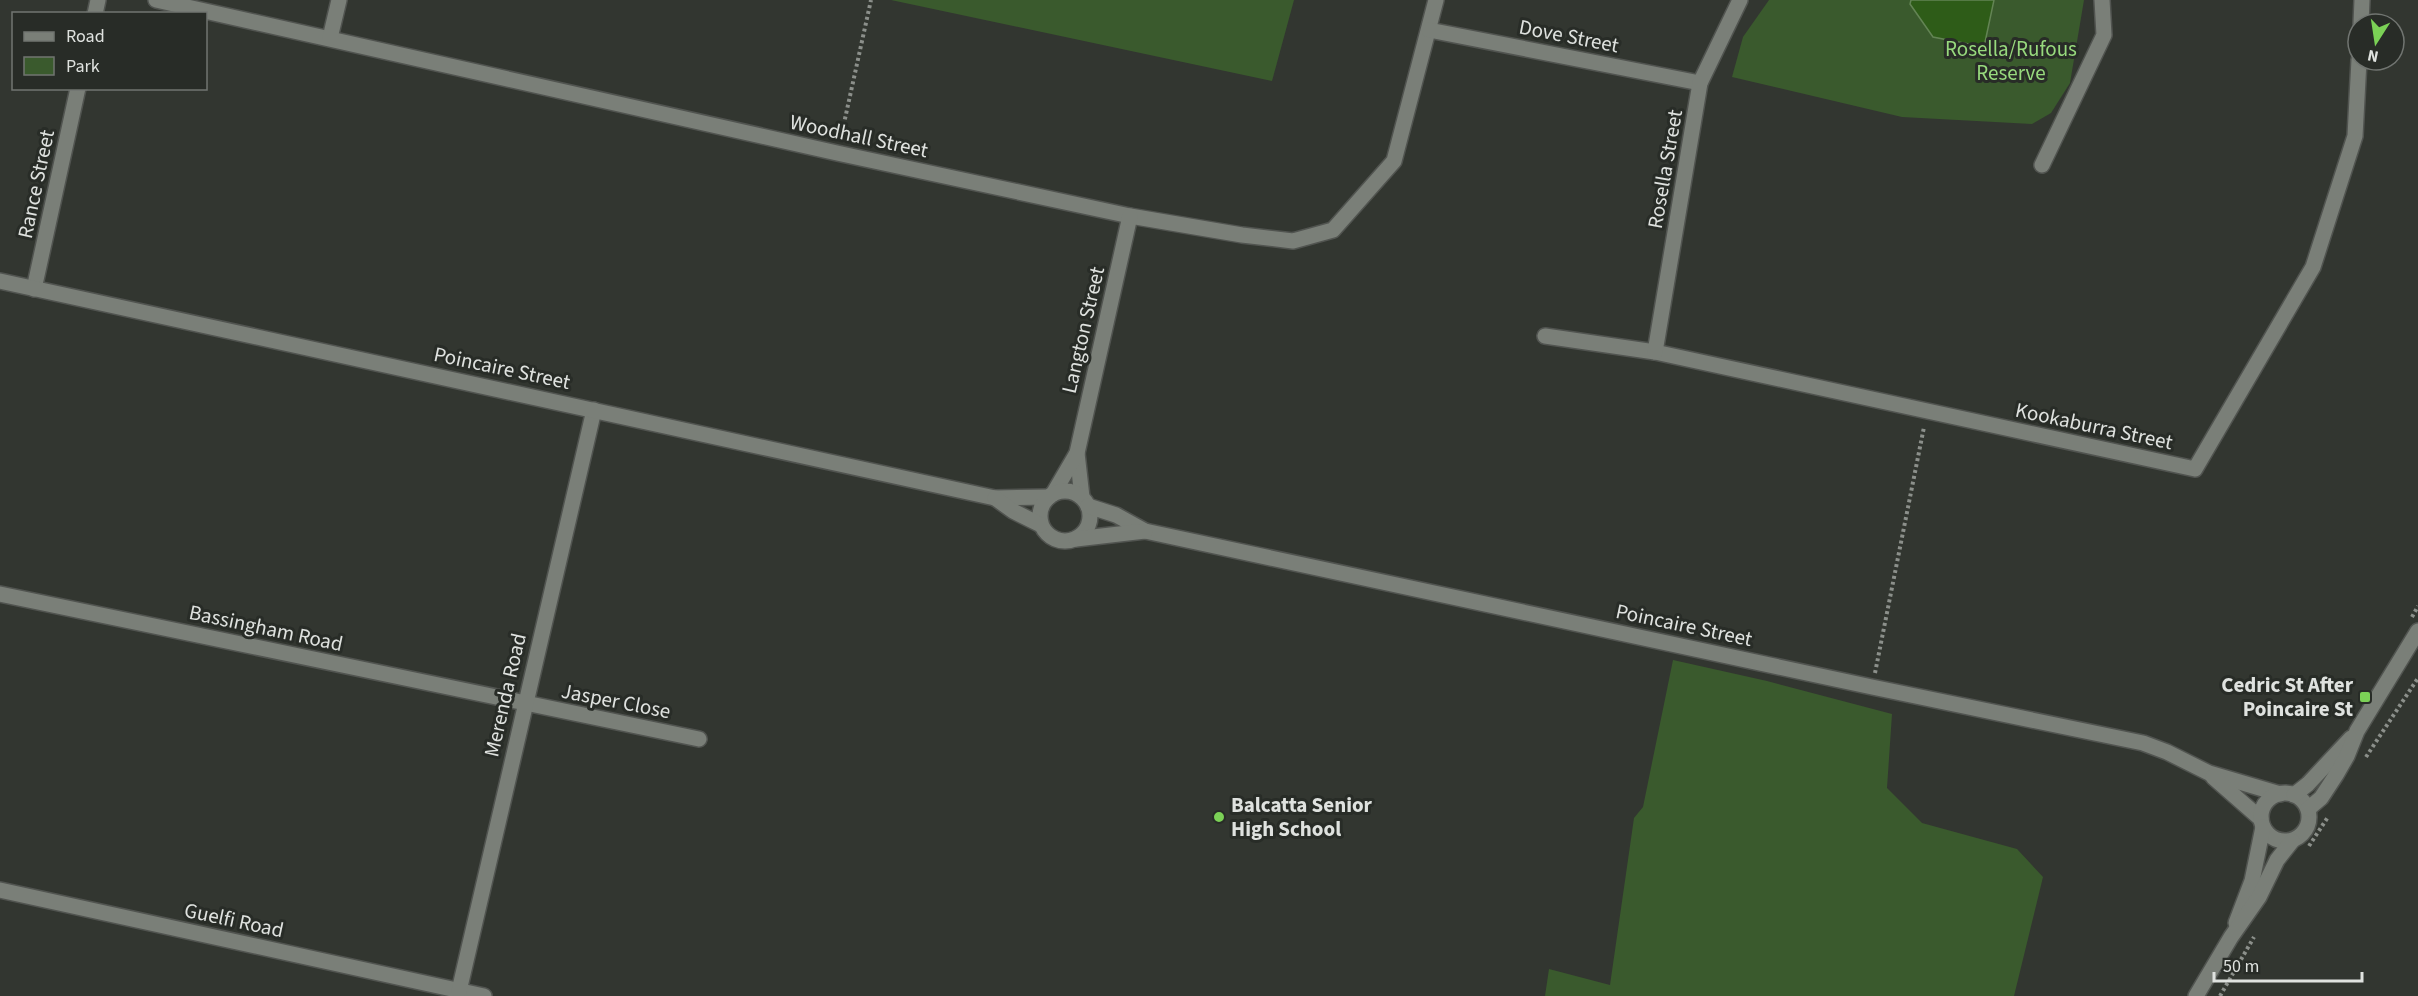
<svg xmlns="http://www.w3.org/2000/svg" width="2418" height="996" font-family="'Source Sans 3',sans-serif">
  <rect width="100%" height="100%" fill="#323630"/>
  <g fill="#3a5a2d">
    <polygon points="891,0 1294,0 1272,81"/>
    <polygon points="1769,0 2084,0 2070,83 2051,113 2032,124 1902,117 1732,77 1743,37"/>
    <polygon points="1673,660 1767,681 1892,714 1887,788 1922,823 2017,849 2043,877 2014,996 1545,996 1549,969 1610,985 1634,818 1643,807"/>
  </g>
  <polygon fill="#2e5c18" stroke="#638454" stroke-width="1.5" points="1911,0 1994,0 1984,47 1933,37 1910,4"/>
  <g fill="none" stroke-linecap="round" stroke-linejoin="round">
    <defs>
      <g id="minor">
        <polyline points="156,0 837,153 1130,216 1242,235 1293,241 1333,230 1394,161 1436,0"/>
        <polyline points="95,14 98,0"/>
        <polyline points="2361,24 2362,0"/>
        <polyline points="1429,30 1700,83"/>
        <polyline points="330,38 339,0"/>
        <polyline points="2042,165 2104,35 2102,0"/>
        <polyline points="34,289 78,88"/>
        <polyline points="1545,336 1655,352 2195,469 2313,267 2355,136 2359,60"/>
        <polyline points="1655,352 1700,83 1740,0"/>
        <polyline points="1077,453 1082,497"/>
        <polyline points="1053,494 1077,453 1130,216"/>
        <polyline points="0,594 699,739"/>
        <polyline points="0,890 484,996"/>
        <polyline points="459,991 594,410"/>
      </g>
      <g id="tertiary">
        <polyline points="0,281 995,498 1049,497"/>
        <circle cx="1065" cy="516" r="25"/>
        <polyline points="995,498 1013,511 1041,525"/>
        <polyline points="1088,506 1116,515 1145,531 1872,687 2143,743 2167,752 2209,773 2280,794"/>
        <polyline points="1076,539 1145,531"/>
        <polyline points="2213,777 2261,819"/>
      </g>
      <g id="secondary">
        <circle cx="2285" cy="817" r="24"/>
        <polyline points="2294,795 2308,784 2351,738"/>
        <polyline points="2308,809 2321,798 2336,775 2347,756 2357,731 2418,631"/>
        <polyline points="2236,923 2252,881 2263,827"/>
        <polyline points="2196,996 2231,937 2259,897 2277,860 2292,841"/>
      </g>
    </defs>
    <use href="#minor" stroke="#515450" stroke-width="18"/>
    <use href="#tertiary" stroke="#515450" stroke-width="18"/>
    <use href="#secondary" stroke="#515450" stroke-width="18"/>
    <g stroke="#8c908b" stroke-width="4" stroke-dasharray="3 3" stroke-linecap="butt">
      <polyline points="841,137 871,0"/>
      <polyline points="2412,617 2418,606"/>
      <polyline points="1875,673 1924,427"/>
      <polyline points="2366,757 2418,678"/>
      <polyline points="2309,846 2328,817"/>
      <polyline points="2220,996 2254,937"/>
    </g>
    <use href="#minor" stroke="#7a7f78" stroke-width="15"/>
    <use href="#tertiary" stroke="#7a7f78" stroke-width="15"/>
    <use href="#secondary" stroke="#7a7f78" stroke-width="15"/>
  </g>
  <g fill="#7bd156" stroke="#282c27" stroke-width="2">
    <rect x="2359" y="691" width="12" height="12" rx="3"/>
    <circle cx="1219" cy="817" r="6"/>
  </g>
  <g text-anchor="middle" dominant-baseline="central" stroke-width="6" stroke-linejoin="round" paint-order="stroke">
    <g font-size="21" fill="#dfe2df" stroke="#282c27">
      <text transform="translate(1569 36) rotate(11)">Dove Street</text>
      <text transform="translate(859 136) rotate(12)">Woodhall Street</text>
      <text transform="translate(1665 169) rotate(-80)">Rosella Street</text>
      <text transform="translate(36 184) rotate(-78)">Rance Street</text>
      <text transform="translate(1083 330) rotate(-77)">Langton Street</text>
      <text transform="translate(502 368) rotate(12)">Poincaire Street</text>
      <text transform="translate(2094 426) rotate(12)">Kookaburra Street</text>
      <text transform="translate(1684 625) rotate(12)">Poincaire Street</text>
      <text transform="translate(266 628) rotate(12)">Bassingham Road</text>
      <text transform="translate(505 695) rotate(-77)">Merenda Road</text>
      <text transform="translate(616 701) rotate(11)">Jasper Close</text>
      <text transform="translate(234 920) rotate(12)">Guelfi Road</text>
    </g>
    <g font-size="21" fill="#97d97d" stroke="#282c27">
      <text x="2011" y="49">Rosella/Rufous<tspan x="2011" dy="24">Reserve</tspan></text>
    </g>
    <g font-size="21" font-weight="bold" fill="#dfe2df" stroke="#282c27" text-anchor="end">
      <text x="2353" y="685">Cedric St After<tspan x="2353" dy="24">Poincaire St</tspan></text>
      <text x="1231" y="805" text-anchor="start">Balcatta Senior<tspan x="1231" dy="24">High School</tspan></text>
    </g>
  </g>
  <rect x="12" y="12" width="195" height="78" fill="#282c27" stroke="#717571" stroke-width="1.5"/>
  <rect x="24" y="32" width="30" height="9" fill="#7a7f78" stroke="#717571" stroke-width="1.5"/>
  <text x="66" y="42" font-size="18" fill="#dfe2df">Road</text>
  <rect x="24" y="57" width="30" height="18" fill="#3a5a2d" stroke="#717571" stroke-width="1.5"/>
  <text x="66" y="72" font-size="18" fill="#dfe2df">Park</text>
  <g transform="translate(2376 42) rotate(192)"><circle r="28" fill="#282c27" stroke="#717571" stroke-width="1.5"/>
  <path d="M0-4.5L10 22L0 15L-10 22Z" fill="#7bd156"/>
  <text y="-9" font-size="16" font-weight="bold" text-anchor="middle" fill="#dfe2df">N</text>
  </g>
  <path d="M2214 972v9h148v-9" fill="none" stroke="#dfe2df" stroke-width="3"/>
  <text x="2223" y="972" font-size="18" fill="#dfe2df" stroke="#282c27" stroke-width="4.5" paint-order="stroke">50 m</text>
</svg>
